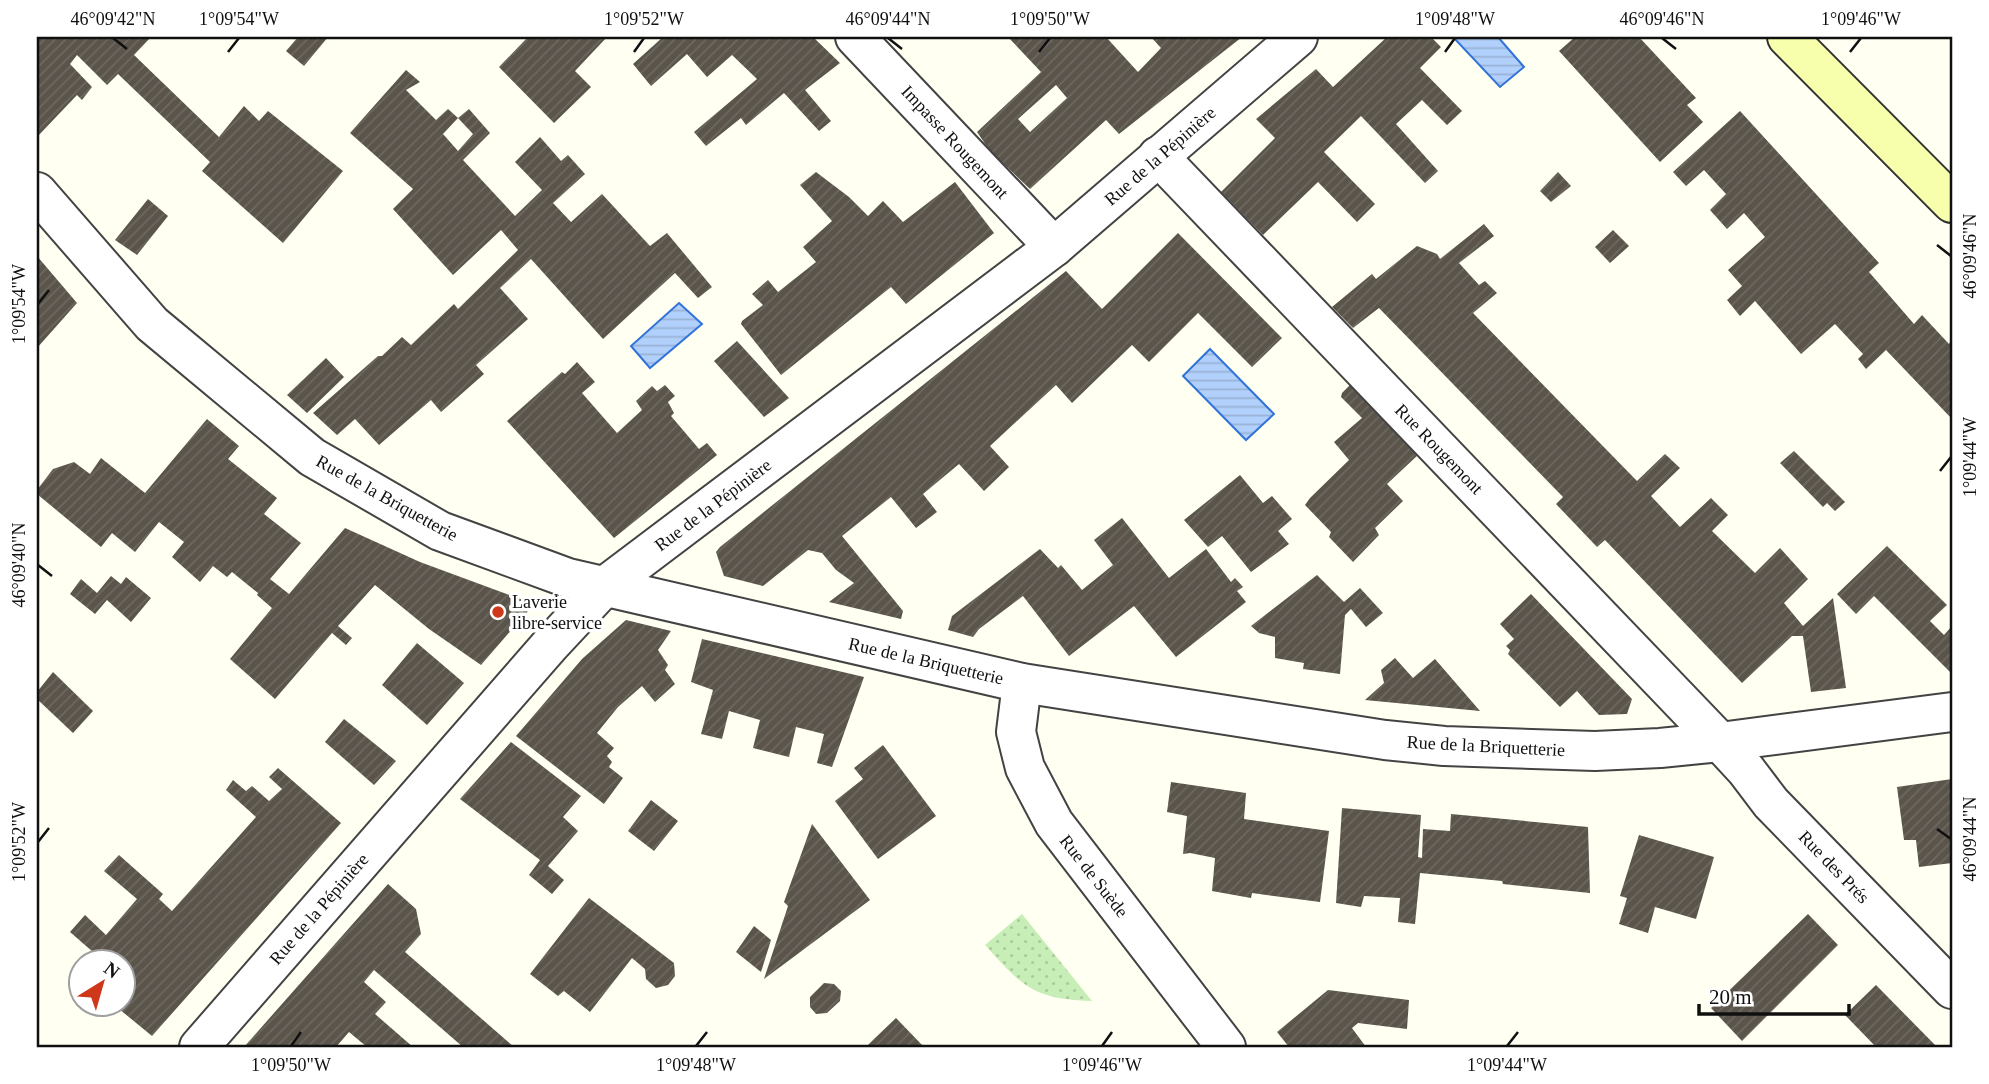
<svg xmlns="http://www.w3.org/2000/svg" width="1989" height="1084" font-family="'Times New Roman',serif">
  <defs>
    <pattern id="grass-dots" width="8" height="8" patternUnits="userSpaceOnUse" patternTransform="scale(1.75)"><rect width="8" height="8" fill="#c8eeb7"/><path d="M2 2h.1M6 6h.1" fill="none" stroke="#abcb9c" stroke-width="1.8" stroke-linecap="round"/></pattern>
    <pattern id="water-rules" width="6" height="5" patternUnits="userSpaceOnUse" patternTransform="scale(1.75)"><rect width="6" height="5" fill="#b2d0fc"/><path d="M0 2.5h6" fill="none" stroke="#98b2d7"/></pattern>
    <pattern id="building-hatch" width="6" height="6" patternUnits="userSpaceOnUse" patternTransform="scale(1.75)"><rect width="6" height="6" fill="#5a544b"/><path d="M-1 1l2-2M0 6l6-6M5 7l2-2" fill="none" stroke="#6d6861"/></pattern>
  </defs>
  <rect width="100%" height="100%" fill="#fffff2"/>
  <path fill="url(#grass-dots)" d="M1022,914L1092,1001C1033,999 1023,987 985,945Z"/>
  <g fill="url(#water-rules)" stroke="#3273da" stroke-width="2">
    <polygon points="1453,37 1498,37 1524,67 1500,87"/>
    <polygon points="679,303 702,324 650,368 631,346"/>
    <polygon points="1210,349 1274,414 1246,440 1183,376"/>
  </g>
  <g fill="url(#building-hatch)" fill-rule="evenodd">
    <polygon points="37,37 151,37 134,55 219,137 244,106 259,121 268,111 343,171 283,243 202,171 210,162 118,74 107,85 77,55 70,64 92,87 82,100 77,95 37,137"/>
    <polygon points="298,37 328,37 304,66 286,51"/>
    <polygon points="528,37 607,37 575,71 591,87 554,123 499,67"/>
    <polygon points="663,37 813,37 840,63 805,90 831,121 819,131 784,93 746,125 741,118 706,146 694,132 757,79 732,55 707,77 687,54 651,86 633,64"/>
    <path d="M1008,37H1106L1138,72L1161,48L1151,37H1242L1119,134L1106,120L1030,189L990,151L977,132L1041,72ZM1056,85L1067,98L1030,132L1018,119Z"/>
    <polygon points="1387,37 1431,37 1441,47 1420,68 1462,111 1447,125 1422,100 1396,124 1438,171 1425,183 1361,116 1324,152 1375,204 1357,222 1318,182 1263,235 1221,192 1275,138 1256,119 1316,69 1333,87"/>
    <polygon points="1575,37 1639,37 1696,98 1687,105 1703,122 1660,162 1559,51"/>
    <path d="M406,70L420,82L406,90L436,120L448,109L458,118L469,109L490,133L463,160L515,216L542,190L515,162L540,137L561,161L568,155L585,174L553,203L571,222L602,194L650,246L667,233L712,287L698,298L675,273L603,339L531,259L500,288L528,319L476,365L484,374L441,412L431,400L379,445L355,419L337,435L313,413L378,356H382L402,337L411,345L454,304L458,309L518,250L501,230L453,275L393,209L413,189L350,133ZM458,118L473,134L458,151L443,134Z"/>
    <polygon points="1740,111 1879,263 1869,272 1914,324 1922,315 1949,344 1952,339 1952,419 1886,350 1866,369 1858,359 1863,354 1835,324 1801,354 1755,301 1740,316 1727,300 1742,286 1728,270 1765,237 1744,213 1727,229 1710,210 1726,194 1704,170 1686,186 1673,172"/>
    <polygon points="816,172 849,197 868,216 883,201 903,222 955,182 994,233 906,304 891,287 781,375 741,324 742,321 763,305 752,294 768,280 778,292 816,262 803,247 832,221 800,185"/>
    <polygon points="1558,172 1571,186 1551,202 1540,191"/>
    <polygon points="148,199 168,216 137,255 115,240"/>
    <polygon points="1484,224 1494,236 1459,263 1479,285 1485,281 1497,293 1473,313 1637,481 1665,454 1680,468 1651,496 1680,527 1711,498 1728,515 1712,531 1755,573 1780,548 1808,579 1784,603 1803,626 1833,598 1846,688 1811,692 1803,636 1792,636 1742,683 1605,540 1597,547 1556,504 1563,497 1379,308 1353,328 1332,307 1372,274 1376,279 1417,246 1437,254 1440,259"/>
    <polygon points="1613,230 1629,246 1610,263 1595,247"/>
    <polygon points="1178,233 1282,338 1252,367 1198,313 1149,362 1132,345 1072,403 1056,385 990,446 1009,467 984,491 959,464 923,494 937,512 916,528 891,497 842,536 903,611 901,619 829,602 854,583 836,570 822,553 808,550 763,586 724,576 716,552 720,547 1066,271 1102,309"/>
    <polygon points="37,256 77,303 37,348"/>
    <polygon points="737,341 789,398 764,417 714,361"/>
    <polygon points="326,358 344,377 307,413 287,395"/>
    <polygon points="577,362 595,382 582,393 617,433 642,410 636,401 652,386 657,391 665,385 675,396 668,402 674,413 671,416 699,449 707,443 717,455 614,538 507,421 562,372 565,374"/>
    <polygon points="1350,385 1419,454 1387,484 1403,501 1375,528 1379,535 1353,562 1329,537 1331,532 1305,505 1310,498 1349,460 1334,442 1362,418 1341,397 1342,393"/>
    <polygon points="207,419 239,446 228,459 277,498 264,514 301,543 270,579 289,594 345,528 420,562 534,604 481,665 429,629 375,585 338,626 352,638 346,645 332,633 275,699 230,659 272,608 257,595 258,593 232,572 227,577 213,566 200,582 172,557 184,542 159,522 135,552 112,533 101,547 37,494 37,490 53,469 74,462 90,474 101,458 145,493"/>
    <polygon points="1794,451 1845,502 1835,511 1827,503 1823,507 1780,463"/>
    <polygon points="1240,475 1263,503 1272,496 1292,519 1278,531 1289,544 1251,572 1222,536 1208,547 1184,520"/>
    <polygon points="1122,518 1169,578 1206,549 1231,582 1235,578 1243,587 1237,591 1246,602 1176,657 1134,606 1069,656 1023,596 979,629 973,637 948,630 952,616 1040,549 1058,568 1061,565 1082,590 1113,565 1094,540"/>
    <polygon points="1887,546 1947,605 1930,621 1944,635 1952,626 1952,674 1874,596 1856,614 1837,594"/>
    <polygon points="1317,575 1344,602 1360,588 1383,613 1366,627 1351,609 1345,615 1340,674 1303,669 1304,663 1275,658 1275,637 1259,633 1251,626"/>
    <polygon points="111,576 121,584 126,577 151,598 131,622 107,600 95,614 70,594 81,579 97,593"/>
    <polygon points="1531,594 1632,699 1627,714 1599,715 1577,691 1560,707 1508,654 1510,650 1506,646 1514,639 1500,624"/>
    <polygon points="626,620 671,631 658,650 668,665 665,670 675,684 655,702 642,686 618,707 597,733 614,748 607,756 612,762 609,767 623,778 604,804 516,736 582,659"/>
    <polygon points="702,639 864,677 832,767 817,763 824,734 796,727 789,757 753,748 760,720 729,711 722,739 701,734 713,690 691,682"/>
    <polygon points="417,643 464,683 427,725 382,685"/>
    <polygon points="1395,658 1413,678 1435,659 1480,711 1365,700 1384,683 1381,670"/>
    <polygon points="53,672 93,711 73,733 37,699 37,692"/>
    <polygon points="344,719 396,761 374,785 325,742"/>
    <polygon points="511,742 581,796 563,817 578,831 548,866 564,880 552,894 529,875 540,860 460,799"/>
    <polygon points="883,745 936,816 878,859 835,801 863,779 854,768"/>
    <polygon points="278,768 341,823 152,1036 113,1004 122,1004 122,962 86,962 93,952 70,932 85,915 106,935 137,899 104,871 119,855 163,894 159,899 172,911 256,817 226,790 233,780 246,791 252,786 269,801 282,789 269,777"/>
    <polygon points="1952,779 1952,863 1919,867 1916,840 1904,840 1897,787"/>
    <polygon points="1171,782 1246,793 1244,819 1329,831 1320,902 1252,893 1251,898 1212,891 1215,858 1190,853 1183,854 1187,816 1167,812"/>
    <polygon points="651,800 678,821 654,851 628,831"/>
    <polygon points="1342,808 1421,815 1418,857 1422,858 1423,829 1450,831 1451,814 1588,827 1590,893 1503,884 1502,881 1420,873 1415,924 1398,922 1400,898 1364,896 1361,907 1336,903"/>
    <polygon points="812,824 870,900 764,979 788,906 784,902"/>
    <polygon points="1639,835 1714,857 1696,919 1655,907 1648,933 1619,924 1627,898 1620,896"/>
    <polygon points="388,884 416,909 421,934 405,952 514,1047 463,1047 374,970 364,982 386,1002 375,1014 413,1047 367,1047 349,1032 336,1047 244,1047"/>
    <polygon points="589,898 674,963 675,976 668,985 656,988 646,979 645,969 632,958 590,1012 564,991 558,996 530,974"/>
    <polygon points="1808,914 1838,945 1742,1041 1711,1008"/>
    <polygon points="754,926 771,940 761,972 736,952"/>
    <polygon points="824,983 834,984 841,991 840,1001 827,1013 816,1014 810,1007 810,997"/>
    <polygon points="1876,985 1937,1047 1876,1047 1845,1015"/>
    <polygon points="1328,990 1409,1000 1407,1029 1358,1023 1352,1028 1366,1047 1289,1047 1277,1032"/>
    <polygon points="896,1018 924,1047 866,1047 872,1041"/>
  </g>
  <g fill="none" stroke-linecap="round" stroke-linejoin="round">
    <defs>
      <g id="minor">
        <polyline points="855,37 1054,247"/>
        <polyline points="1158,156 1720,742 1746,770 1771,803 1952,989"/>
        <polyline points="37,192 152,324 312,457 440,531 568,578 1022,683 1385,740 1444,746 1595,751 1660,748 1720,742 1952,712"/>
        <polyline points="1022,683 1016,732 1025,768 1054,823 1226,1047"/>
        <polyline points="199,1047 550,645 605,586 1054,247 1298,37"/>
      </g>
      <polyline id="secondary" points="1787,37 1952,203"/>
    </defs>
    <use href="#minor" stroke="#434343" stroke-width="42"/>
    <use href="#secondary" stroke="#323232" stroke-width="42"/>
    <use href="#minor" stroke="#fff" stroke-width="38"/>
    <use href="#secondary" stroke="#f7ffad" stroke-width="38"/>
  </g>
  <path fill="none" stroke="#101010" stroke-width="2.5" d="M113,38L127,49M888,38L902,49M1662,38L1676,49M228,52L239,38M634,52L644,38M1039,52L1050,38M1445,52L1455,38M1850,52L1861,38M1937,245L1951,256M38,304L49,290M1940,471L1951,457M38,565L52,576M1937,829L1951,839M38,842L49,828M291,1046L301,1032M696,1046L707,1032M1102,1046L1112,1032M1507,1046L1518,1032"/>
  <circle fill="#ce371a" stroke="#fff" stroke-width="2.5" cx="498" cy="612" r="7"/>
  <g text-anchor="middle" dominant-baseline="central" stroke-width="7" stroke-linejoin="round" paint-order="stroke">
    <g font-size="18" fill="#101010" stroke="#fff">
      <text transform="translate(955 142) rotate(47)">Impasse Rougemont</text>
      <text transform="translate(1160 156) rotate(-41)">Rue de la Pépinière</text>
      <text transform="translate(1439 449) rotate(46)">Rue Rougemont</text>
      <text transform="translate(387 498) rotate(29)">Rue de la Briquetterie</text>
      <text transform="translate(713 505) rotate(-37)">Rue de la Pépinière</text>
      <text transform="translate(926 661) rotate(13)">Rue de la Briquetterie</text>
      <text transform="translate(1486 746) rotate(3)">Rue de la Briquetterie</text>
      <text transform="translate(1834 867) rotate(46)">Rue des Prés</text>
      <text transform="translate(1094 876) rotate(52)">Rue de Suède</text>
      <text transform="translate(319 909) rotate(-49)">Rue de la Pépinière</text>
    </g>
    <g font-size="18" fill="#101010" stroke="#fff" text-anchor="start">
      <text x="512" y="602">Laverie<tspan x="512" dy="21">libre-service</tspan></text>
    </g>
  </g>
  <rect width="1989" height="1084" fill="none" stroke="#ffffff" stroke-width="77"/>
  <g transform="translate(102 983) rotate(37)"><circle r="33" fill="#ffffff" stroke="#9f9f9f" stroke-width="2"/>
  <path d="M0-5L12 26L0 18L-12 26Z" fill="#ce371a"/>
  <text y="-10" font-size="19" font-weight="bold" text-anchor="middle" fill="#101010">N</text>
  </g>
  <path d="M1699 1004v10h150v-10" fill="none" stroke="#101010" stroke-width="3.5"/>
  <text x="1709" y="1004" font-size="21" fill="#101010" stroke="#ffffff" stroke-width="5" paint-order="stroke">20 m</text>
  <rect x="38" y="38" width="1913" height="1008" fill="none" stroke="#101010" stroke-width="2.5"/>
  <g font-size="18" text-anchor="middle" fill="#101010">
    <text x="113" y="25">46°09'42"N</text>
    <text x="239" y="25">1°09'54"W</text>
    <text x="644" y="25">1°09'52"W</text>
    <text x="888" y="25">46°09'44"N</text>
    <text x="1050" y="25">1°09'50"W</text>
    <text x="1455" y="25">1°09'48"W</text>
    <text x="1662" y="25">46°09'46"N</text>
    <text x="1861" y="25">1°09'46"W</text>
    <text transform="translate(1970 256) rotate(-90)" y="6">46°09'46"N</text>
    <text transform="translate(19 304) rotate(-90)" y="6">1°09'54"W</text>
    <text transform="translate(1970 457) rotate(-90)" y="6">1°09'44"W</text>
    <text transform="translate(19 565) rotate(-90)" y="6">46°09'40"N</text>
    <text transform="translate(1970 839) rotate(-90)" y="6">46°09'44"N</text>
    <text transform="translate(19 842) rotate(-90)" y="6">1°09'52"W</text>
    <text x="291" y="1071">1°09'50"W</text>
    <text x="696" y="1071">1°09'48"W</text>
    <text x="1102" y="1071">1°09'46"W</text>
    <text x="1507" y="1071">1°09'44"W</text>
  </g>
</svg>
